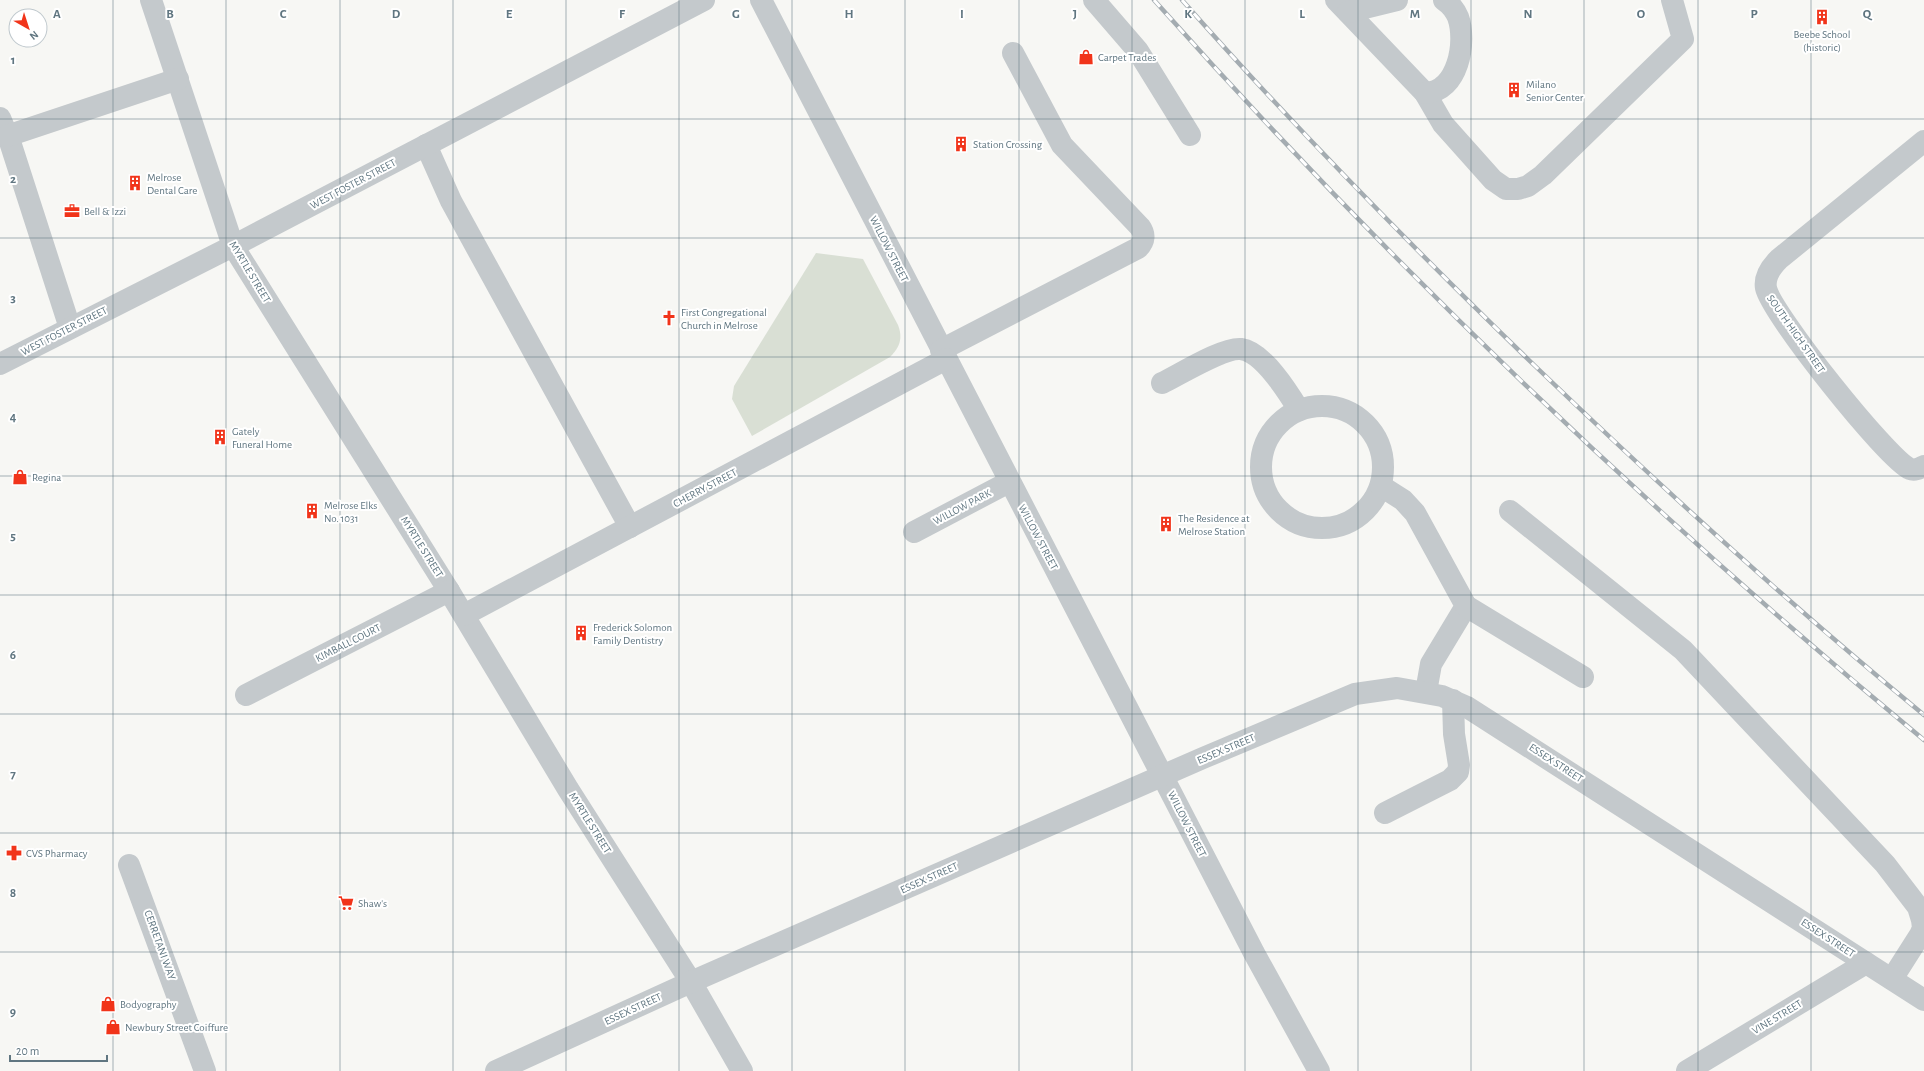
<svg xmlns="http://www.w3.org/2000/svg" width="1924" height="1071" font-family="'Alegreya Sans',sans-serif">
  <rect width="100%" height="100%" fill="#f7f7f4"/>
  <path fill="#d9dfd4" d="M816,253L863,259L898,325C903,338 900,347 890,357L752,436L732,399L734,386Z"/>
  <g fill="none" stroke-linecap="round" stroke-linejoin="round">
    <g stroke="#c4c9cc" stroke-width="22">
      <polyline points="151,0 233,246 449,591 568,789 691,982 742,1071"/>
      <polyline points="761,0 1254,953 1319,1071"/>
      <polyline points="1094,0 1138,51 1190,135"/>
      <polyline points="1336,0 1425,93 1443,124 1493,180 1506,189 1518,189 1528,186 1543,175 1683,39 1672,0"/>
      <polyline points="1348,12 1397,0"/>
      <path d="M1425,93C1458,92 1467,42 1458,17C1455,10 1450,4 1444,0"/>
      <polyline points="0,118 10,142 70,328"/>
      <polyline points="7,136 178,79"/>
      <path d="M1924,141L1779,259C1771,267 1764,277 1766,288C1771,313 1887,459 1910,469C1915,471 1920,468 1924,466"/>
      <polyline points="426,145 451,201 630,527"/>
      <path d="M941,350L1138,248C1145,241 1145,234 1140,227L1062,145L1013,53"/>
      <polyline points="0,364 233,246 704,0"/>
      <path d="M1162,383C1179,375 1223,347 1241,349C1263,352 1288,392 1299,410"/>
      <circle cx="1322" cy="467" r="61"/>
      <polyline points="1381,486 1403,500 1415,513 1466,606 1431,664 1426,692"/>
      <polyline points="1510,511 1683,650 1885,864 1918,907 1922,920 1923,928 1920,935 1892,979"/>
      <polyline points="914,532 1009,482"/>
      <polyline points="1466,606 1583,677"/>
      <polyline points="464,615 946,359"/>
      <polyline points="246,695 449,591"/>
      <polyline points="1385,813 1450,780 1458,772 1459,765 1454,734 1453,700"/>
      <polyline points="129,865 205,1071"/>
      <polyline points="496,1071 691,982 1203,758 1355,694 1397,688 1442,696 1467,707 1924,1000"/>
      <polyline points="1687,1071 1866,963"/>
    </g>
    <defs>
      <g id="rail">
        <path d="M1154,0C1391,266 1650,513 1924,740"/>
        <path d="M1182,0C1294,127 1413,248 1534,365C1660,486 1789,604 1924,715"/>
      </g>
    </defs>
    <use href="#rail" stroke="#a4acb1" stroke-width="4.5"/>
    <use href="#rail" stroke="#fff" stroke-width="3" stroke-dasharray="9" stroke-linecap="butt"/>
  </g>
  <path fill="none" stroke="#607681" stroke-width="1" stroke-opacity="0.55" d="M113,0V1071M226,0V1071M340,0V1071M453,0V1071M566,0V1071M679,0V1071M792,0V1071M905,0V1071M1019,0V1071M1132,0V1071M1245,0V1071M1358,0V1071M1471,0V1071M1584,0V1071M1698,0V1071M1811,0V1071M0,119H1924M0,238H1924M0,357H1924M0,476H1924M0,595H1924M0,714H1924M0,833H1924M0,952H1924"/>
  <defs>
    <symbol id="building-bare" viewBox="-9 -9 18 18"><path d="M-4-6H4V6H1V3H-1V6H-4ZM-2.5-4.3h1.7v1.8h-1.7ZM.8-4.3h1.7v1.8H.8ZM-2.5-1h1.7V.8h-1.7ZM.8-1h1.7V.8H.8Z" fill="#f1341a" stroke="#fff" stroke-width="2.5" paint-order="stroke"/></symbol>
    <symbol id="shop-bare" viewBox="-9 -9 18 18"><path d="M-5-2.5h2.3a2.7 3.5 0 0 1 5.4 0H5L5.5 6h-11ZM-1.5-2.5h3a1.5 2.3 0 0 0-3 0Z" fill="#f1341a" stroke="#fff" stroke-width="2.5" paint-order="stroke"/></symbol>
    <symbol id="office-bare" viewBox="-9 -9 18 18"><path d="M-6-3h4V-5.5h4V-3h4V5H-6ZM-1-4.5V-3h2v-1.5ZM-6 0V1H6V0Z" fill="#f1341a" stroke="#fff" stroke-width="2.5" paint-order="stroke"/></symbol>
    <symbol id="church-bare" viewBox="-9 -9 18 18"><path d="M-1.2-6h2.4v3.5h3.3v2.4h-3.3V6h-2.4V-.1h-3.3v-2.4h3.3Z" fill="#f1341a" stroke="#fff" stroke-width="2.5" paint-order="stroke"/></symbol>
    <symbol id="pharmacy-bare" viewBox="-9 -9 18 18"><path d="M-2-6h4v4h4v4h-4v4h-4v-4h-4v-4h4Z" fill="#f1341a" stroke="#fff" stroke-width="2.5" paint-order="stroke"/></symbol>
    <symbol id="supermarket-bare" viewBox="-9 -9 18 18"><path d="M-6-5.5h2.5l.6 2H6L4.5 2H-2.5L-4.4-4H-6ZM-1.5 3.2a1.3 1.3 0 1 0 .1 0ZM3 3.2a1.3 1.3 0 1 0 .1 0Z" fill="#f1341a" stroke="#fff" stroke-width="2.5" paint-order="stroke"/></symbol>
  </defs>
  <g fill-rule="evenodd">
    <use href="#building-bare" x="1811" y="6" width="22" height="22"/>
    <use href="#shop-bare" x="1075" y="46" width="22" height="22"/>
    <use href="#building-bare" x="1503" y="79" width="22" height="22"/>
    <use href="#building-bare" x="950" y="133" width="22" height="22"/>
    <use href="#building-bare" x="124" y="172" width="22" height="22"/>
    <use href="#office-bare" x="61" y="200" width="22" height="22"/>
    <use href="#church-bare" x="658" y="307" width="22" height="22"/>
    <use href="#building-bare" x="209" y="426" width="22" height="22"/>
    <use href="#shop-bare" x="9" y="466" width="22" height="22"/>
    <use href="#building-bare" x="301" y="500" width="22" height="22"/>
    <use href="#building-bare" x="1155" y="513" width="22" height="22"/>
    <use href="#building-bare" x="570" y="622" width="22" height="22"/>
    <use href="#pharmacy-bare" x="3" y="842" width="22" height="22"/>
    <use href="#supermarket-bare" x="335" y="892" width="22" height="22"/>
    <use href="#shop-bare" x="97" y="993" width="22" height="22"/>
    <use href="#shop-bare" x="102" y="1016" width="22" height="22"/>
  </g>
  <g text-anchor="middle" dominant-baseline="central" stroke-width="4" stroke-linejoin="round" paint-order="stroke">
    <g font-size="11" fill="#607681" stroke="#fff" text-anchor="start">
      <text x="1822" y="34" text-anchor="middle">Beebe School<tspan x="1822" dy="13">(historic)</tspan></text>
      <text x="1098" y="57">Carpet Trades</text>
      <text x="1526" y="84">Milano<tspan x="1526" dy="13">Senior Center</tspan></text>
      <text x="973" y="144">Station Crossing</text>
      <text x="147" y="177">Melrose<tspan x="147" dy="13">Dental Care</tspan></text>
      <text x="84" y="211">Bell &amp; Izzi</text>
      <text x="681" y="312">First Congregational<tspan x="681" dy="13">Church in Melrose</tspan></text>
      <text x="232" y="431">Gately<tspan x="232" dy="13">Funeral Home</tspan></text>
      <text x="32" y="477">Regina</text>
      <text x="324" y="505">Melrose Elks<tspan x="324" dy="13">No. 1031</tspan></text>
      <text x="1178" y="518">The Residence at<tspan x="1178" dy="13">Melrose Station</tspan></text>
      <text x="593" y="627">Frederick Solomon<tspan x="593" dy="13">Family Dentistry</tspan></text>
      <text x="26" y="853">CVS Pharmacy</text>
      <text x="358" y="903">Shaw's</text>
      <text x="120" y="1004">Bodyography</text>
      <text x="125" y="1027">Newbury Street Coiffure</text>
    </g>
    <g font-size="11" fill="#607681" stroke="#fff">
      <text transform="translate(353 184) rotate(-28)">WEST FOSTER STREET</text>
      <text transform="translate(889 249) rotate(63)">WILLOW STREET</text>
      <text transform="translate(250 272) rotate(59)">MYRTLE STREET</text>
      <text transform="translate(64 331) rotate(-27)">WEST FOSTER STREET</text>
      <text transform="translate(1796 334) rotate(55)">SOUTH HIGH STREET</text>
      <text transform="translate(705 488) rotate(-28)">CHERRY STREET</text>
      <text transform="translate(962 507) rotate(-28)">WILLOW PARK</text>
      <text transform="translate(1038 537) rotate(62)">WILLOW STREET</text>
      <text transform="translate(422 547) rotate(58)">MYRTLE STREET</text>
      <text transform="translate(348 643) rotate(-27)">KIMBALL COURT</text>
      <text transform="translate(1226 749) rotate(-23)">ESSEX STREET</text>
      <text transform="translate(1556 763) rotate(33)">ESSEX STREET</text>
      <text transform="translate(590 823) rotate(58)">MYRTLE STREET</text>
      <text transform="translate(1187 824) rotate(63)">WILLOW STREET</text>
      <text transform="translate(929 878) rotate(-24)">ESSEX STREET</text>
      <text transform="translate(1828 938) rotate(33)">ESSEX STREET</text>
      <text transform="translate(160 945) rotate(70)">CERRETANI WAY</text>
      <text transform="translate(633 1009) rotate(-25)">ESSEX STREET</text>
      <text transform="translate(1777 1017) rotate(-31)">VINE STREET</text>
    </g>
  </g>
  <g font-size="13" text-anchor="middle" font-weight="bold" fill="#607681" stroke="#fff" stroke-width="4" stroke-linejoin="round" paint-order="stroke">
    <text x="57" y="18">A</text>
    <text x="170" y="18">B</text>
    <text x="283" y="18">C</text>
    <text x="396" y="18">D</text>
    <text x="509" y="18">E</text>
    <text x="622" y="18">F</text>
    <text x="736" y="18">G</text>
    <text x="849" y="18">H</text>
    <text x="962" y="18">I</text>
    <text x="1075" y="18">J</text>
    <text x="1188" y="18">K</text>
    <text x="1302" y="18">L</text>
    <text x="1415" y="18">M</text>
    <text x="1528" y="18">N</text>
    <text x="1641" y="18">O</text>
    <text x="1754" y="18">P</text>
    <text x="1867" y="18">Q</text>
    <text x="13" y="64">1</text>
    <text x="13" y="183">2</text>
    <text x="13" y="302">3</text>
    <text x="13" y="421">4</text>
    <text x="13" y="540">5</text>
    <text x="13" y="659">6</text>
    <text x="13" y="778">7</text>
    <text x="13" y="897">8</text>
    <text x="13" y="1016">9</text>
  </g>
  <g transform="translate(28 28) rotate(141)"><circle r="19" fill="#ffffff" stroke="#bfc8cd"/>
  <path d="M0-3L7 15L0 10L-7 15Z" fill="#f1341a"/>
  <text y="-6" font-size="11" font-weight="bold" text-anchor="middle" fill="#607681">N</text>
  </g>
  <path d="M10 1055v6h97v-6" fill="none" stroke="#607681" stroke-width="2"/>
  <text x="16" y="1055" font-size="12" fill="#607681" stroke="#ffffff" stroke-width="3" paint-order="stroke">20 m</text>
</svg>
